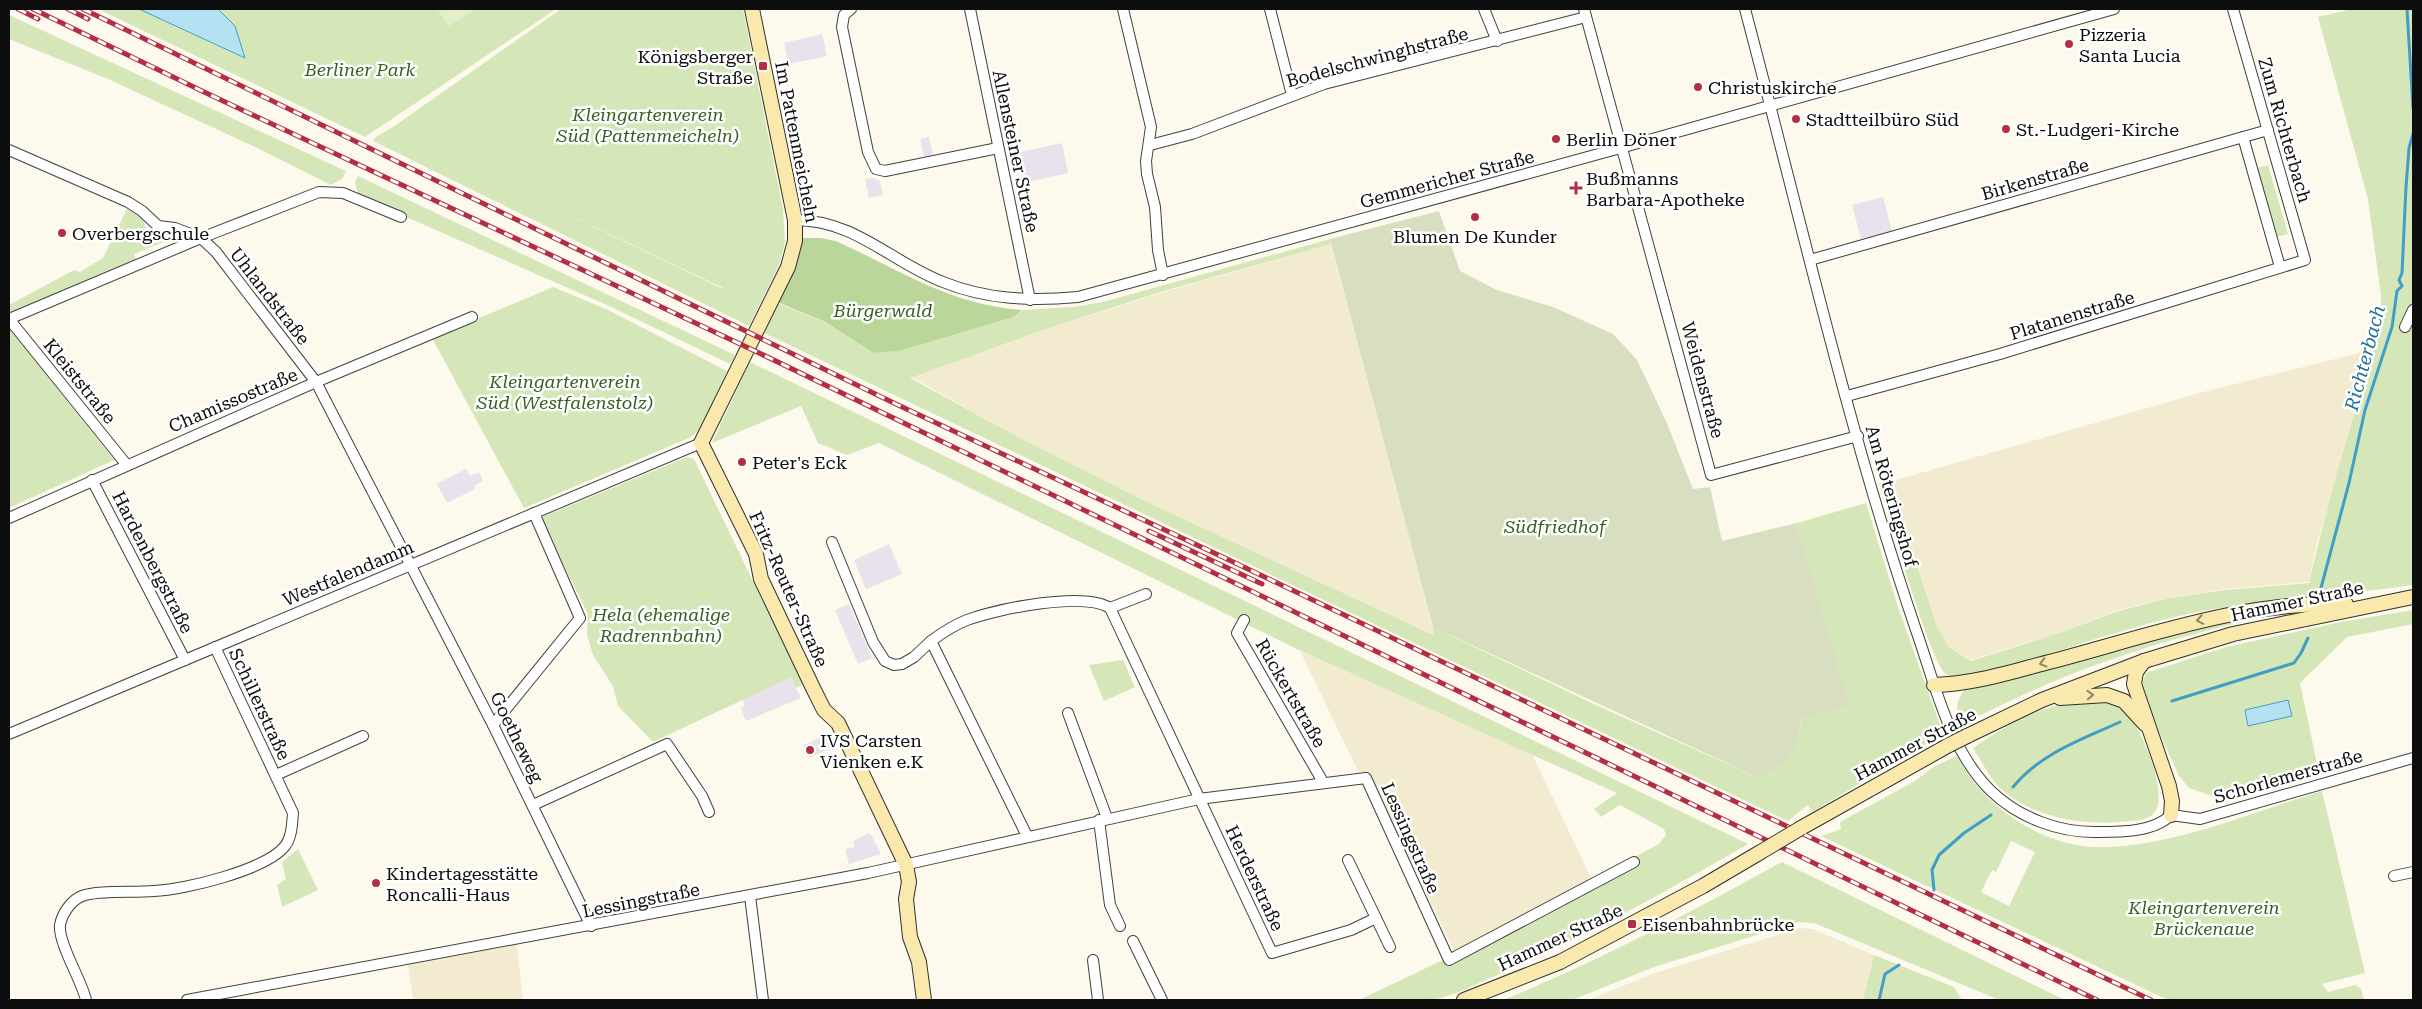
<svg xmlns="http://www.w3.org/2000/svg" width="2422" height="1009" font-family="'Roboto Serif',serif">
  <rect width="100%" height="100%" fill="#fef9ed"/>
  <g fill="#e9e1eb">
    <polygon points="822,34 827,56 789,64 784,43"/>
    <polygon points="929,137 933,155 924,157 920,139"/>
    <polygon points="1062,143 1068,173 1023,183 1017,153"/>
    <polygon points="873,178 880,181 883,195 869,198 865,179"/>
    <polygon points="1883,197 1892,231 1861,239 1852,205"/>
    <polygon points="466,469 470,476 479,472 483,481 474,486 475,489 447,503 437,484"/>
    <polygon points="889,544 902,574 866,589 854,560"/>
    <polygon points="849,604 872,658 858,664 835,610"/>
    <polygon points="791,677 801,698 746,721 741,708 745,706 742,699"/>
    <polygon points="826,735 832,748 809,758 803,745"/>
    <polygon points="870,833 881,854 849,864 845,849 855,847 853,841"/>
  </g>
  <g fill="#f2ebcf">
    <polygon points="1331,244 1435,635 1145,501 1022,439 911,377 1046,329 1164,292"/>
    <polygon points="2375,349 2316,546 2309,582 2225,589 2168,598 2115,611 2065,631 1971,660 1949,647 1937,625 1926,597 1889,482 2203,392"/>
    <polygon points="1300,651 1532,754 1592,880 1455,953 1367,772 1359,773"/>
    <polygon points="1799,928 1813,929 1874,955 1863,1000 1588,1000 1655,973"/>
    <polygon points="516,939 523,1000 413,1000 407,959"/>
  </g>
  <g fill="#d5e6b9" fill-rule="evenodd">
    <polygon points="98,9 139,9 244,58 235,26 218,9 556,9 365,137"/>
    <path d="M561,9H743L783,209L785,242L779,265L749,326L373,141L377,136L393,127ZM513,188L723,288V289Z"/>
    <path d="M2352,9H2413V585C2347,595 2280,597 2214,609C2160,618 2106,636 2054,652C2033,658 1962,687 1945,673C1930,661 1888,513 1879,484L1889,482L1937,626L1949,647L1971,661L2065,631L2115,612L2169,598L2225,590L2309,583C2322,525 2338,468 2355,412C2367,373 2381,337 2381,296L2368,199L2318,17Z"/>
    <polygon points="9,15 346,171 342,179 331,185 257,148 108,79 9,39"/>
    <polygon points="2268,165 2288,234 2276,237 2256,168"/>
    <polygon points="358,176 735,355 730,364 607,305 358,196 355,182"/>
    <polygon points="127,209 142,218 148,235 161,238 170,230 180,235 134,254 136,260 9,314 9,305 74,270 80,272 103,258"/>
    <polygon points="1330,239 1331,244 1164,291 1046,329 910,378 1022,439 1145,501 1434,635 1433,627 1598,706 1759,778 1800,730 1801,719 1848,706 1797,523 1866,503 1897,604 1943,734 1812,812 1808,805 1788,821 764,333 777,303 822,321 874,353 899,351 1014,317 1023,310 1074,307 1103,302"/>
    <polygon points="553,287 606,309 727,371 700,429 691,437 524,508 432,338"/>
    <polygon points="9,328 114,460 9,508"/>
    <path d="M750,362L1748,844C1668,890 1590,935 1506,971C1482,981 1456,996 1431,1000C1410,1004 1381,1000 1359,1000L1445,959L1659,844L1666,835L1664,829L1620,805L1601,817L1594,809L1617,793L1301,651L879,443L847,455L818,443L801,406L712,443Z"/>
    <polygon points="687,457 694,459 803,685 796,688 791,677 653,742 618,706 613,686 593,655 587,635 588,614 540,518"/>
    <path d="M2413,610V624L2347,637L2300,683L2319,773L2221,799L2189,788L2179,776L2161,737L2141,686L2146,673L2226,647L2341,622ZM2288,700L2248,726L2245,710Z"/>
    <path d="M2268,615C2213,629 2159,642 2107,661C2056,678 2008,702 1960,725C1955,712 1956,702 1964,690L2180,629Z"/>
    <polygon points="1123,660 1135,687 1104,701 1089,665"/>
    <path d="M2095,701C2105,702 2115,702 2123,709C2140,723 2170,795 2154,813C2146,822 2130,821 2118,822C2077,825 2029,816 1998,786C1988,775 1981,760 1973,748C1997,731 2035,709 2064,704C2074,702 2085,702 2095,701Z"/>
    <path d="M1957,756C1972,785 1994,807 2022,824C2043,836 2068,846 2094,847C2164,850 2254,812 2322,791L2365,973L2322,984L2328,992L2355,985L2361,989L2364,1000H2168L1821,836L1841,829L1840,822L1915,781L1935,766ZM2011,841L2035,852L2009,906L1981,892L1992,870L1996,872Z"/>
    <polygon points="298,849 318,890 282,907 277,885 286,879 282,862"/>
    <path d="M1782,862L2065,1000H1999L1814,923L1798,922L1654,967L1572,1000H1503C1599,961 1691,912 1782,862Z"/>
    <polygon points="1874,955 1954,987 1962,1000 1863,1000"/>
  </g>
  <path fill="#bbd69a" d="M802,238H821L836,241C900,270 950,305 1022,310L1014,317L899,351L874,353L823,321L777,302L798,258Z"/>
  <path fill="#d8dec0" d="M1439,211L1460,271L1497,290L1553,307L1613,334L1637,360L1666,421L1693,489L1710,487L1722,541L1797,523L1849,706L1801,719C1797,754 1789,762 1759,778L1433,627L1330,239Z"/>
  <polygon fill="#e5eeca" points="437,9 475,9 449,26"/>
  <g fill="#b5e2f2" stroke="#419ec4">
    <polygon points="139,9 218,9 235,26 245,58"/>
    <polygon points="2288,700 2292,716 2248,726 2245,710"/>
  </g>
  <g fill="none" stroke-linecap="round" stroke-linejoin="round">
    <g stroke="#419ec4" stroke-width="3">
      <polyline points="2407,9 2413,108"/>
      <polyline points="2321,588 2349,483 2365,410 2392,327 2397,291 2402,286 2399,280 2402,273 2406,187 2409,148 2413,134"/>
      <polyline points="2172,701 2294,663 2301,653 2308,638"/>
      <path d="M2013,787C2041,753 2081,740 2120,722"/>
      <polyline points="1934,890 1932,870 1939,855 1964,833 1991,815"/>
      <polyline points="1879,1000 1885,974 1899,965"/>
    </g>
    <defs>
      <g id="street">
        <polyline points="851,9 844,15 842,27 868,152 876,169 885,171 998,148"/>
        <polyline points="970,9 1030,300"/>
        <polyline points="1123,9 1151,127 1146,161 1147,174 1155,207 1158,250 1163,275"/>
        <polyline points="1270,9 1292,95"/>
        <polyline points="1484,9 1497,41"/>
        <polyline points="1584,9 1711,475 1858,436"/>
        <path d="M1745,9C1800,216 1847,427 1916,630C1935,684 1949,750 1991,791C2019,818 2060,833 2098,832C2121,832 2154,832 2171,815L2200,819L2413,758"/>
        <polyline points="2243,137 2280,267"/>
        <polyline points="1150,145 1192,134 1324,84 1586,17"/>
        <polyline points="9,150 128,202 142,211 158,226 175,228 201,238 216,252 316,382 493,725 591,926"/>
        <path d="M795,220C855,220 891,262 943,282C987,300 1032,301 1078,297L1624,147L2114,9"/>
        <polyline points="1810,260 2268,130"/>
        <polyline points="9,319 201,238 319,192 343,193 401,217"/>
        <polyline points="9,319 126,464"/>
        <polyline points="2405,327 2413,310"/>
        <polyline points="1847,396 2000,354 2305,260 2233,9"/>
        <polyline points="92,480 185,660"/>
        <polyline points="9,518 316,382 472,317"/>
        <polyline points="832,542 873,642 885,661 894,665 902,664 914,657 931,641"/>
        <polyline points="1110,608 1146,594"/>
        <polyline points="1244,620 1237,633 1323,782"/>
        <polyline points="1068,713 1107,818"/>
        <polyline points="493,725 580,618 534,513"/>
        <polyline points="9,734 701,443"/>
        <polyline points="276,775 363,736"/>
        <polyline points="533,805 667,744 702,796 709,812"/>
        <polyline points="1099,820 1110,905 1120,926"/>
        <path d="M1027,836L931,641C942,633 954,625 967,620C997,609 1083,591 1110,608L1272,953L1351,930L1376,918L1348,860"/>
        <polyline points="2394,876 2413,872"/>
        <polyline points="750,896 763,1000"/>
        <polyline points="1376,918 1390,947"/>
        <polyline points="1133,941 1162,1000"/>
        <polyline points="1093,960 1098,1000"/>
        <path d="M86,1000C82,981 58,943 60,925C62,914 71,900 82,896C98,890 135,893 154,891C184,890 266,870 285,846C292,837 292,824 293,813L215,647"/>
        <polyline points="187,1000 868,873 1199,799 1366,778 1449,960 1634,862"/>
      </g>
      <g id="secondary">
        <polyline points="752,9 795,220 795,241 788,267 701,443 756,554 761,579 813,688 824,710 838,723 906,865 909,882 906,899 910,937 919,962 924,1000"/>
        <polyline points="2144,661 2136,672 2134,684 2169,786 2172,801 2171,815"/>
        <path d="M1934,685C1975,684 2014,671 2053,661C2151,635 2244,601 2346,604"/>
        <polyline points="2060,698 2107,695 2124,701 2145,724"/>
        <polyline points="1967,736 2042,700 2144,661 2233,634 2413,597"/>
        <polyline points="1801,828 1949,745"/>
        <polyline points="1464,1000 1560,962 1703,886 1759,853"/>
      </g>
    </defs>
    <use href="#street" stroke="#404040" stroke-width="12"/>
    <use href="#secondary" stroke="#2f2f2f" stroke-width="16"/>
    <use href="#street" stroke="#fff" stroke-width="10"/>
    <use href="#secondary" stroke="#fae9ac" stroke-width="14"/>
    <defs>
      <g id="rail">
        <polyline points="18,9 38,19"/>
        <polyline points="33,9 202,91 755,351 2097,1000"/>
        <polyline points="68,9 88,19"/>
        <polyline points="83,9 898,405 1227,559 2151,1000"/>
        <polyline points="1149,531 1262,584"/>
      </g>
    </defs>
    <use href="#rail" stroke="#b32e43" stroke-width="5"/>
    <use href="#rail" stroke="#fff" stroke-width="3" stroke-dasharray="9" stroke-linecap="butt"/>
    <defs>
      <g id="secondary-bridge">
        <polyline points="1949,745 1967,736"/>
        <polyline points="1759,853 1801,828"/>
      </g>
    </defs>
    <use href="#secondary-bridge" stroke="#2f2f2f" stroke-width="16" stroke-linecap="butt"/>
    <use href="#secondary-bridge" stroke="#fae9ac" stroke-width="14"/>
  </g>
  <defs><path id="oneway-chevron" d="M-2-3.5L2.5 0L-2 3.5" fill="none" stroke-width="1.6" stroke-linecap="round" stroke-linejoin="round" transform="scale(1.25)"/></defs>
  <g stroke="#8f8664">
    <use href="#oneway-chevron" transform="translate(2200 620) rotate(169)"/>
    <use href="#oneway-chevron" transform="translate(2043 663) rotate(165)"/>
    <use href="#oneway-chevron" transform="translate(2090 695) rotate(-2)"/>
  </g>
  <g fill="#b32e43" stroke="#fff" stroke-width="2">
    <circle cx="2069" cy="44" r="5"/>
    <rect x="758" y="61" width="10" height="10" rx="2.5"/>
    <circle cx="1698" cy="87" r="5"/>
    <circle cx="1796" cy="119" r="5"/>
    <circle cx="2006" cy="129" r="5"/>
    <circle cx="1556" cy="139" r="5"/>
    <path d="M1573.5 180.5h5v5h5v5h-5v5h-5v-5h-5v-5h5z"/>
    <circle cx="1475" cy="217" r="5"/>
    <circle cx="62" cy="233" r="5"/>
    <circle cx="742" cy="462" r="5"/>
    <circle cx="810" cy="750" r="5"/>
    <circle cx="376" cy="883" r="5"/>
    <rect x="1627" y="919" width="10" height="10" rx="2.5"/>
  </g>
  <g text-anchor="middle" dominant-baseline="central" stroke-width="5" stroke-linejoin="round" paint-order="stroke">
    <g font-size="18" fill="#0d0d0d" stroke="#fff" text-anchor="start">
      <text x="2079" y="34">Pizzeria<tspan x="2079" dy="21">Santa Lucia</tspan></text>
      <text x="753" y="56" text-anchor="end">Königsberger<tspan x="753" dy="21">Straße</tspan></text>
      <text x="1708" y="87">Christuskirche</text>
      <text x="1806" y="119">Stadtteilbüro Süd</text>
      <text x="2016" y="129">St.-Ludgeri-Kirche</text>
      <text x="1566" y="139">Berlin Döner</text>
      <text x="1586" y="178">Bußmanns<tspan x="1586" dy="21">Barbara-Apotheke</tspan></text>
      <text x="72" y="233">Overbergschule</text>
      <text x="1475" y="236" text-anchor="middle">Blumen De Kunder</text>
      <text x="752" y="462">Peter's Eck</text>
      <text x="820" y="740">IVS Carsten<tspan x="820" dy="21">Vienken e.K</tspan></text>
      <text x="386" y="873">Kindertagesstätte<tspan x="386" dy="21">Roncalli-Haus</tspan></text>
      <text x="1642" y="924">Eisenbahnbrücke</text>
    </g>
    <g font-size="18" fill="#0d0d0d" stroke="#fff">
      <text transform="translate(1377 57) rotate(-15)">Bodelschwinghstraße</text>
      <text transform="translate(2285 130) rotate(74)">Zum Richterbach</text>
      <text transform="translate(797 142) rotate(79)">Im Pattenmeicheln</text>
      <text transform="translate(1016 151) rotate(78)">Allensteiner Straße</text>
      <text transform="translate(1447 179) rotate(-15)">Gemmericher Straße</text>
      <text transform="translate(2035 179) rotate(-16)">Birkenstraße</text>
      <text transform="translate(270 296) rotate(52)">Uhlandstraße</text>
      <text transform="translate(2072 315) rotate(-17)">Platanenstraße</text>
      <text transform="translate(1703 380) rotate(75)">Weidenstraße</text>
      <text transform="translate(80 381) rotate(51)">Kleiststraße</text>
      <text transform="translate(233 400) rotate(-23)">Chamissostraße</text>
      <text transform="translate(1892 496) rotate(74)">Am Röteringshof</text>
      <text transform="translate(153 562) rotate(63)">Hardenbergstraße</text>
      <text transform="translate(348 573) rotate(-23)">Westfalendamm</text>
      <text transform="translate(789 589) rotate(66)">Fritz-Reuter-Straße</text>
      <text transform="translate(2297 601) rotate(-12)">Hammer Straße</text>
      <text transform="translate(1291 693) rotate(60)">Rückertstraße</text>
      <text transform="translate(260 704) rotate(65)">Schillerstraße</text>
      <text transform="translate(517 737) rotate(64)">Goetheweg</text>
      <text transform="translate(1915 744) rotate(-28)">Hammer Straße</text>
      <text transform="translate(2288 776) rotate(-16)">Schorlemerstraße</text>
      <text transform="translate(1411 838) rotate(66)">Lessingstraße</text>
      <text transform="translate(1255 878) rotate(65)">Herderstraße</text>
      <text transform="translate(641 900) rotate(-11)">Lessingstraße</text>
      <text transform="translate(1560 937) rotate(-25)">Hammer Straße</text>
    </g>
    <g font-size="18" font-style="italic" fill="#356021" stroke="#fff">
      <text x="360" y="69">Berliner Park</text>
      <text x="648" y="114">Kleingartenverein<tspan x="648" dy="21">Süd (Pattenmeicheln)</tspan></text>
      <text x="883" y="310">Bürgerwald</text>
      <text x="565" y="381">Kleingartenverein<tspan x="565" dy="21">Süd (Westfalenstolz)</tspan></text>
      <text x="1555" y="526">Südfriedhof</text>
      <text x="661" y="614">Hela (ehemalige<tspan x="661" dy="21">Radrennbahn)</tspan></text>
      <text x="2204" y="907">Kleingartenverein<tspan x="2204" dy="21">Brückenaue</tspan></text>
    </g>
    <g font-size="19" font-style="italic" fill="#1e6f96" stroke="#fff">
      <text transform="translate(2365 358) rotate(-75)">Richterbach</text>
    </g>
  </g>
  <rect width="2422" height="1009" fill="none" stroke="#0d0d0d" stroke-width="20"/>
</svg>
